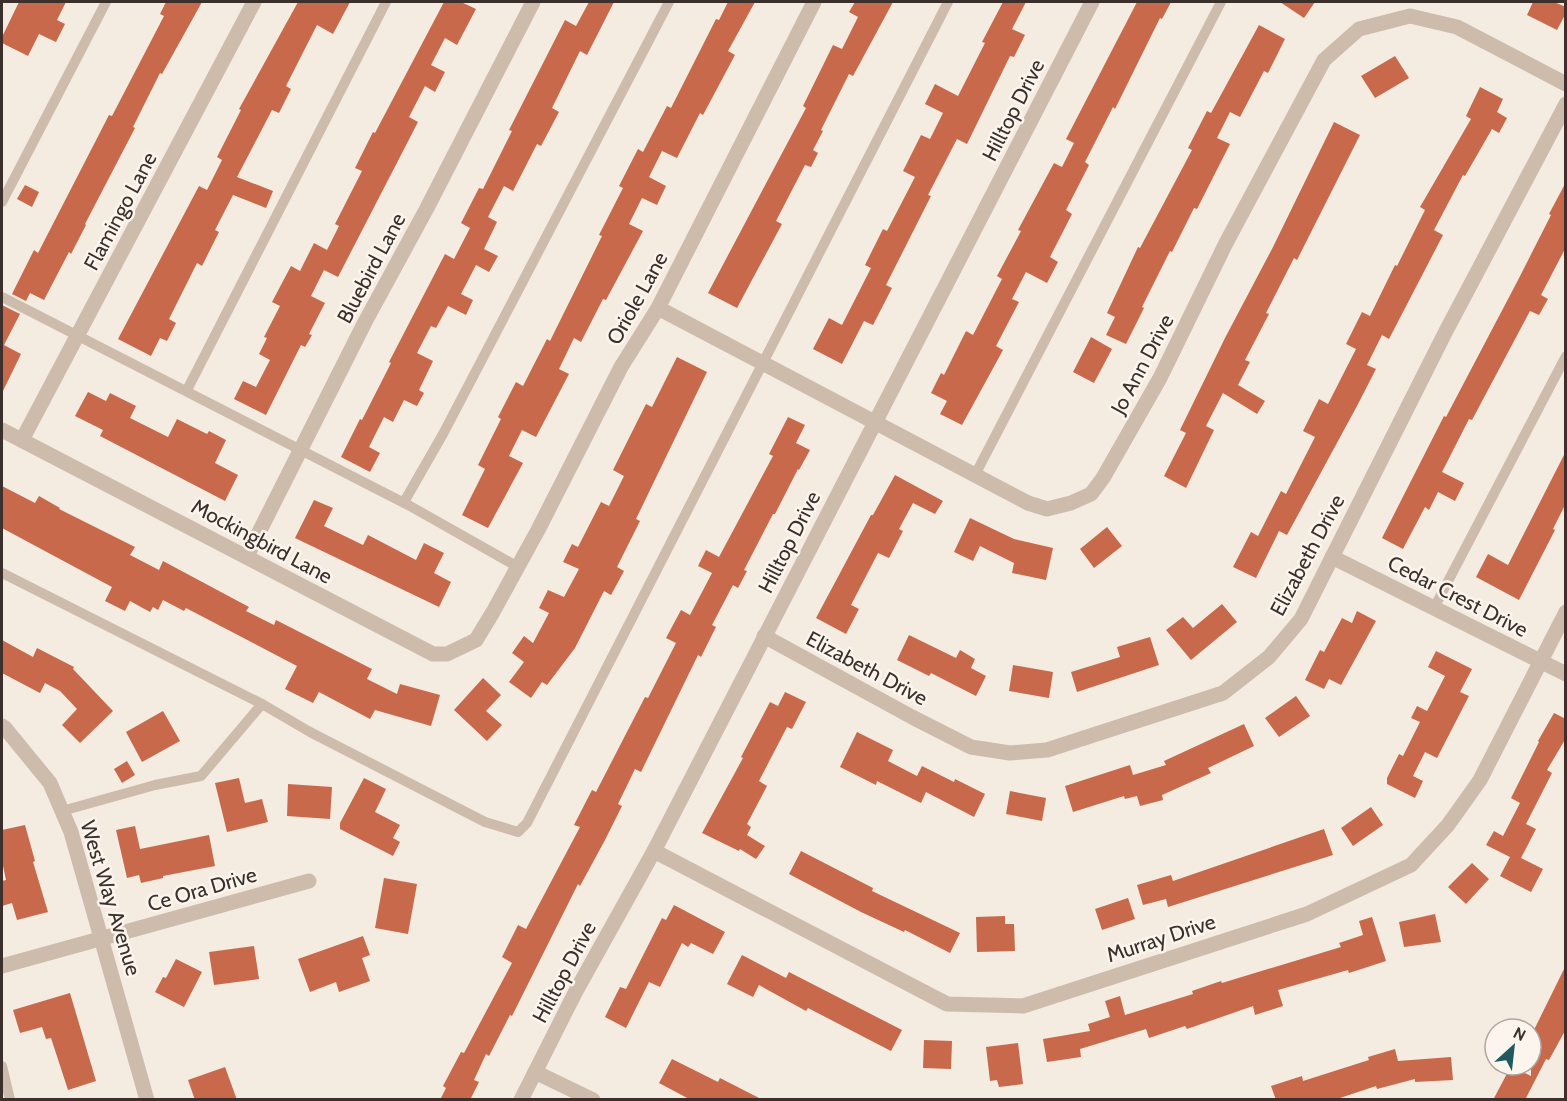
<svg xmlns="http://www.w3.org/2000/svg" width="1567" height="1101" font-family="Cabin,sans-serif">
  <rect width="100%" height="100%" fill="#f4ebe1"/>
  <g fill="#c8694b">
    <polygon points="19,2 66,2 57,20 65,24 56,42 39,34 28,56 2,43 2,37"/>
    <polygon points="166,2 202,2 162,74 160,73 133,127 135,128 85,224 86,225 71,254 69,252 44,300 30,293 26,301 12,294 34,250 38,253 109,115 112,116 164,16 160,14"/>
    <polygon points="298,2 350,2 333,34 317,25 286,86 291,89 279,113 272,110 237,177 273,191 266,208 233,195 215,230 219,232 202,266 197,263 169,319 176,323 167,341 160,338 151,356 118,339 199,186 207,190 222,160 217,157 241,110 239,109"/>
    <polygon points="444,2 461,2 476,9 457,45 445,38 431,65 445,72 435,92 425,86 409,117 418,122 338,277 324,270 311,296 325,303 309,334 312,335 305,347 301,345 266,415 234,399 243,381 256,387 270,360 259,354 267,338 264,337 280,306 272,302 291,266 300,271 314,243 327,250 339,226 335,224 362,171 355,168 373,132 375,133"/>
    <polygon points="589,2 614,2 587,55 580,51 552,108 559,112 541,146 537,144 513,191 504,186 488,217 497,222 484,249 498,256 489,272 476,265 461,294 473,300 466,315 448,306 436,328 431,326 417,353 433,361 419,390 424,393 417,406 404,400 393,422 384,417 369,447 380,453 370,472 341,457 360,419 362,420 391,363 389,362 445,254 454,259 470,228 461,223 479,188 483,189 512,131 509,130 565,20 576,26"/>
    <polygon points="728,2 755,2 728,51 735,55 703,115 700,113 677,158 662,151 649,177 666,186 657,205 642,198 629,224 643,231 606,300 603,299 581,342 574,338 559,369 569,374 536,437 522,430 509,456 523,463 488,528 462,515 485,469 478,465 501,419 498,417 516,382 523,386 547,339 550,341 602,236 599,235 623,188 619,186 638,149 643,152 667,106 671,108 716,19 719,20"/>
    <polygon points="855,2 893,2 853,76 849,74 821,130 823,131 813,150 818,153 811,167 805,165 776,221 782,224 737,308 708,293 806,108 803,106 833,45 842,49 858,17 849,12"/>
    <polygon points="1003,2 1026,2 1012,29 1025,35 1014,57 1010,56 967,144 957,139 928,195 931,196 886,285 892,288 873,325 864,321 842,364 813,349 829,318 842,325 871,268 865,265 883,229 887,231 915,177 903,171 921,135 930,139 943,113 925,104 935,84 958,96 985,43 982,42"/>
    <polygon points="1137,2 1171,2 1162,19 1160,18 1115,109 1113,107 1085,162 1089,165 1066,210 1072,214 1050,257 1058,262 1047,283 1026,272 1012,299 1019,302 996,346 1003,350 962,425 940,414 947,401 931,393 941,373 944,375 966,331 973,335 1002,279 997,276 1021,231 1018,230 1054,163 1062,167 1074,143 1066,139"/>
    <polygon points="1280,2 1315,2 1304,18"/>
    <polygon points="1533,2 1554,2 1566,7 1566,13 1557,30 1527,15"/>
    <polygon points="1259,25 1285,39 1268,73 1264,71 1240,117 1230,112 1217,138 1230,144 1197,209 1194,208 1172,252 1170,251 1142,307 1144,308 1126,344 1106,335 1115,317 1107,313 1138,247 1140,248 1192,150 1188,148 1207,111 1211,113"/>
    <polygon points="1395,56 1409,78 1375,98 1361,76"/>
    <polygon points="1480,87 1503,99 1497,112 1507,118 1499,133 1492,129 1465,176 1463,175 1434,230 1443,235 1389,339 1382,335 1367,365 1376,369 1357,406 1287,535 1279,531 1256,578 1233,567 1251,532 1258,536 1281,491 1286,494 1315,437 1303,431 1319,399 1328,404 1356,349 1346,344 1362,312 1370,316 1395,265 1397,266 1425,210 1420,207 1471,119 1466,116"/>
    <polygon points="1334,122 1360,135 1297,260 1294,258 1266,313 1269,314 1245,360 1250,362 1238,385 1265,401 1257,414 1223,393 1206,426 1214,430 1186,488 1164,476 1186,433 1180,430 1225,338 1273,247"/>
    <polygon points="1566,182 1566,247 1541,295 1548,299 1539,315 1530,311 1472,420 1469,419 1442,472 1464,483 1455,501 1438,492 1429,510 1425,507 1403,549 1382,538 1444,416 1446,417 1517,282 1551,215 1549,214"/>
    <polygon points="25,185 39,192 32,207 17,199"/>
    <polygon points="2,305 20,314 4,345 21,354 2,393"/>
    <polygon points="1091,337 1112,349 1094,383 1073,372"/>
    <polygon points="677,357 707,372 636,519 640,521 617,567 624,571 611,595 604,591 575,648 547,685 542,682 531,698 509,682 524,662 512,653 524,636 533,643 549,613 539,608 548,590 564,597 579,569 563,562 572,544 578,547 601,502 609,506 624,476 613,470 646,404 652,407"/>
    <polygon points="88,392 106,401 110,393 136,406 130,418 168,437 177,419 207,434 209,431 226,440 215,463 238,475 225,501 100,436 103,430 75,416"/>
    <polygon points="788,417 805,425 796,443 810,450 799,470 798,469 775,514 773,514 744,570 747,571 738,588 733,585 712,625 716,627 701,657 698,655 641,772 635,769 618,804 622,806 605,840 580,886 578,884 512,1016 510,1015 489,1056 486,1054 474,1080 479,1082 470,1100 440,1100 446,1088 443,1086 461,1052 464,1053 512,963 502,957 518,925 526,929 580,827 574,825 592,790 596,792 645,697 648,698 676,643 666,638 681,610 690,615 712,573 698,566 706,550 719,557 773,456 769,454"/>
    <polygon points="1566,451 1566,503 1553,529 1555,530 1519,600 1476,577 1488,554 1508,565"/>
    <polygon points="895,475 943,501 935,514 913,503 899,529 903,531 889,558 878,553 851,605 859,609 846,634 816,618 871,515 873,515"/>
    <polygon points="2,486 35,503 39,496 60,508 59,509 135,547 130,555 159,570 163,561 249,607 246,611 274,625 276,620 372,669 367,679 397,694 400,684 440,695 431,726 375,710 370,719 319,692 313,703 285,689 297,666 186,608 184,611 163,600 158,610 153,607 150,612 130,601 125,611 105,601 112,587 2,528"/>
    <polygon points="314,500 333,508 324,526 363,545 368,535 416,560 424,543 444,553 434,573 451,582 439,607 295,538"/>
    <polygon points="970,518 1014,539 1053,548 1046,580 1012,573 1014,563 980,546 973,561 954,552"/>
    <polygon points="1107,527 1122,546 1094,568 1080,549"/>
    <polygon points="1222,604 1237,622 1191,660 1166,630 1183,617 1193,628"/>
    <polygon points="1357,611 1376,621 1341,685 1329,679 1324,689 1305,680 1320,650 1324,652 1342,618 1352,623"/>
    <polygon points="909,635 956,658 960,650 975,659 971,668 986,676 976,696 931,673 929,676 897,660"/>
    <polygon points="1150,637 1159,665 1077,692 1071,672 1120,657 1117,647"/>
    <polygon points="2,640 33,657 37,648 74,667 73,669 113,711 80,743 62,725 77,709 60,691 45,683 40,693 2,673"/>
    <polygon points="1436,651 1472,669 1460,692 1469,696 1437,758 1425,752 1413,776 1423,781 1415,798 1387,784 1387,778 1399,754 1403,756 1420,722 1411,718 1417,706 1427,711 1445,676 1428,667"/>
    <polygon points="1013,665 1053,672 1049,698 1009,691"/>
    <polygon points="483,678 501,695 486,711 502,725 487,741 454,710"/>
    <polygon points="785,692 806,702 792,729 787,727 759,781 767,786 747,824 751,827 747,835 765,846 756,859 740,849 739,851 702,833 743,758 741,757 770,702 778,706"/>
    <polygon points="1296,696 1310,716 1279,737 1265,718"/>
    <polygon points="163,711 180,741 142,762 126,732"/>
    <polygon points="1554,713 1566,719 1566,738 1547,770 1552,773 1526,824 1536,829 1521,858 1543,869 1531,892 1500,876 1510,857 1486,845 1494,831 1503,836 1520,803 1511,798 1539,742 1538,741"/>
    <polygon points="1244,724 1254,746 1208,768 1211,773 1162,795 1163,800 1140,806 1137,796 1125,799 1124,796 1073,812 1065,786 1130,765 1133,775 1166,765 1164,761"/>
    <polygon points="857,732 893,750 888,761 917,776 922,766 954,782 955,779 985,794 974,817 926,792 921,803 877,781 876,785 840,767"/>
    <polygon points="127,761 135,775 122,783 114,769"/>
    <polygon points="239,778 245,803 262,799 268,822 227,832 215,783"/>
    <polygon points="364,778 386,789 375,812 400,825 393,838 400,842 393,856 340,829 340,823"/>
    <polygon points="288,784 332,787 330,819 287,816"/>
    <polygon points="1010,791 1046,798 1042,821 1006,814"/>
    <polygon points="1371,807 1383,825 1353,846 1341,828"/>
    <polygon points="25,825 35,861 33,862 48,912 17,920 12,903 2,906 2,881 6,880 2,861 2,830"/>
    <polygon points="135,826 140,849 209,835 215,866 163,876 163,878 141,883 139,875 127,878 116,830"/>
    <polygon points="1324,829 1333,855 1168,907 1166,899 1143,905 1137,885 1171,875 1173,881"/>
    <polygon points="801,851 873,888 872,891 960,933 950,953 905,930 904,932 861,912 789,874"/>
    <polygon points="1472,863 1489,879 1466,904 1448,887"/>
    <polygon points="384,878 417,884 408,934 375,928"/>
    <polygon points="1128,898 1135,919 1102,930 1095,909"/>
    <polygon points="674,905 725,932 713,954 691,943 688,947 682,943 660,987 649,982 626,1028 605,1017 620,987 626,989 662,918 666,920"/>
    <polygon points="1435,914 1441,942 1404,947 1399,922"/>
    <polygon points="1005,916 1005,924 1014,924 1015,951 977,952 976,917"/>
    <polygon points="1372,917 1386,961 1349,973 1348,970 1278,990 1283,1006 1255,1015 1253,1006 1187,1029 1185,1026 1149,1038 1146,1029 1080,1049 1081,1057 1047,1062 1043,1039 1090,1031 1088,1024 1110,1017 1105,1001 1120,996 1125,1015 1193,994 1192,991 1221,981 1222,983 1341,947 1339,943 1363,935 1359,921"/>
    <polygon points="363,936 370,955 362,958 370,981 339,992 336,982 310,992 298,959"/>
    <polygon points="254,946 259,979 214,985 209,952"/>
    <polygon points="742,955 786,978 789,972 902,1030 891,1051 808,1008 806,1011 759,985 753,997 727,984"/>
    <polygon points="176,959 202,972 184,1007 155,992 163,977 166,978"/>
    <polygon points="1566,965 1566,1029 1549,1060 1546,1059 1525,1100 1493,1100 1511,1066 1531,1076 1531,1036"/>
    <polygon points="70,993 96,1081 68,1090 51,1038 46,1039 42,1027 20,1033 13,1010"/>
    <polygon points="924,1040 952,1041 951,1069 923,1068"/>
    <polygon points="1018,1043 1023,1084 999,1087 997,1080 990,1081 986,1047"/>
    <polygon points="1395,1049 1398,1061 1451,1057 1453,1080 1415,1082 1415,1079 1377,1089 1376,1086 1334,1100 1276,1100 1271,1086 1302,1076 1303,1081 1369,1060 1368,1057"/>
    <polygon points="672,1059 718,1082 720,1078 763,1100 691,1100 659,1083"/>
    <polygon points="225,1067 237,1100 195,1100 188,1080"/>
  </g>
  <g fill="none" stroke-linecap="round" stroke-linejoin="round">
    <g stroke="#cdbbac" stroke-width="10">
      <polyline points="2,202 106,2"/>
      <polyline points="2,297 410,506 518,567"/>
      <polyline points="187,390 386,2"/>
      <polyline points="975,475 1221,2"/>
      <polyline points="404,502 443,434 669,2"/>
      <polyline points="2,573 262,704 201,776 155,785 62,811"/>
      <polyline points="1434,608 1566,356"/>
      <path d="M262,704L310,732L485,822L518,832L527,823C669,550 807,275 948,2"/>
      <polyline points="2,1066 10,1100"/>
    </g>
    <g stroke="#cdbbac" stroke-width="15">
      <polyline points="658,308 1028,503 1047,509 1071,503 1091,494 1103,478 1160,378 1226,243 1324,60 1359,29 1410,16 1457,27 1566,84"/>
      <polyline points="2,430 433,654 447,654 476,640 493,612 538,530 621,367 658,308 814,2"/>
      <polyline points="22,440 254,2"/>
      <polyline points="247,556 365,322 427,208 533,2"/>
      <polyline points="1332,557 1566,674"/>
      <polyline points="764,636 912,717 971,747 1010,753 1047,750 1223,693 1269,657 1301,619 1446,331 1566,104"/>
      <polyline points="2,726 5,728 50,783 71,832 147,1100"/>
      <polyline points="654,851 947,1004 1023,1006 1307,914 1411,865 1448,825 1480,780 1566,612"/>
      <polyline points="2,966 309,881"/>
      <polyline points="535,1072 593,1100"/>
      <polyline points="521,1100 576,991 654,851 1092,2"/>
    </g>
  </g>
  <g text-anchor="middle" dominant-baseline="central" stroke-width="5" stroke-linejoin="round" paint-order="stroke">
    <g font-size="21" fill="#3b302b" stroke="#fbf5ee">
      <text transform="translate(1013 110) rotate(-63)">Hilltop Drive</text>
      <text transform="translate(120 211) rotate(-62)">Flamingo Lane</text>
      <text transform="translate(371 268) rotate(-62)">Bluebird Lane</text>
      <text transform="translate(637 298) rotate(-61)">Oriole Lane</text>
      <text transform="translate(1142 364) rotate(-62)">Jo Ann Drive</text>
      <text transform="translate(262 541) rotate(28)">Mockingbird Lane</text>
      <text transform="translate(789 542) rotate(-63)">Hilltop Drive</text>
      <text transform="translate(1307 555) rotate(-62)">Elizabeth Drive</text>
      <text transform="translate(1458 596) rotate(27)">Cedar Crest Drive</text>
      <text transform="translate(867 668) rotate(28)">Elizabeth Drive</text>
      <text transform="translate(202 889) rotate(-16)">Ce Ora Drive</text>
      <text transform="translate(111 898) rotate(73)">West Way Avenue</text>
      <text transform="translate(1161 938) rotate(-18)">Murray Drive</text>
      <text transform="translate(564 972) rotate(-62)">Hilltop Drive</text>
    </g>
  </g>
  <rect width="1567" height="1101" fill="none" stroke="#3b302b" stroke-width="6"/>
  <g transform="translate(1513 1047) rotate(27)"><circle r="28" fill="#fbf5ee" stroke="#aea6a0" stroke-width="1.5"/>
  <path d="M0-4.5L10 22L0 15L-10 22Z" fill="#1f5a5e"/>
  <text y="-9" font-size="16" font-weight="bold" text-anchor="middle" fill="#3b302b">N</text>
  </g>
</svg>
